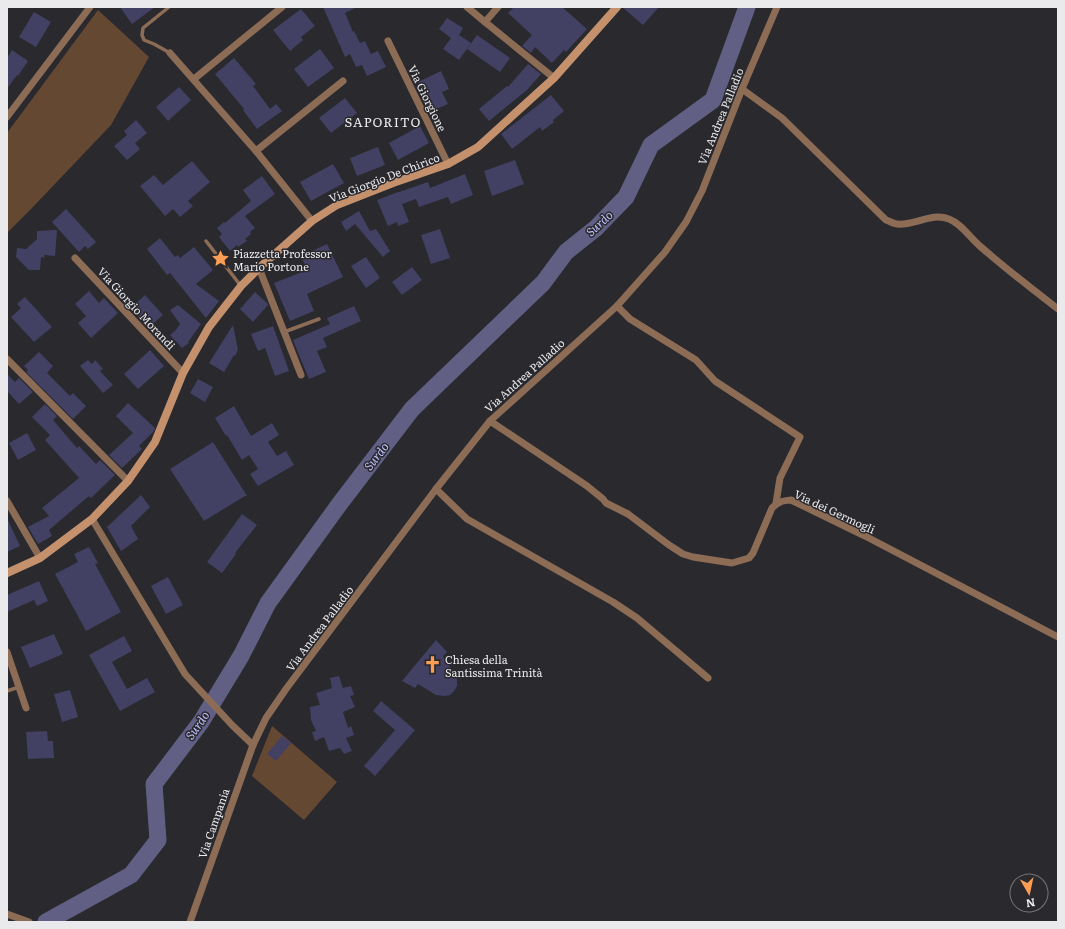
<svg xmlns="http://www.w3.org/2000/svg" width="1065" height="929" font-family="Literata,serif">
  <rect width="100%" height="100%" fill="#29292e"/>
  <g fill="#654832">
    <polygon points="98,10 149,57 111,125 32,208 7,233 7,133"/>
    <polygon points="272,726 337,782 304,820 252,776"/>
  </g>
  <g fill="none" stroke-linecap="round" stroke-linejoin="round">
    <polyline stroke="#615f84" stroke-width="17" points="46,922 131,875 158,840 154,784 201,722 241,656 268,603 338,506 412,409 543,283 566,252 596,228 626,197 651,145 713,100 747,7"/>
  </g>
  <g fill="#424063">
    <polygon points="120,7 155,7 132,24"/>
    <polygon points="323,7 357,7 345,13 353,32 354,31 360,43 365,41 371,54 378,51 386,67 367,76 362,65 356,67 350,54 345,57"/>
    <polygon points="514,7 562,7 587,29 566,52 564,50 552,63 535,47 531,53 522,46 532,35 508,13"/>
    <polygon points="622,7 659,7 643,25"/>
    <polygon points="301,9 315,26 301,37 303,40 290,51 273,30"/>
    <polygon points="34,12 51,22 36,47 19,37"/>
    <polygon points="447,18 463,28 459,35 471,43 459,60 443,49 451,38 439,29"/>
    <polygon points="477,35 510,58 500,72 467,49"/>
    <polygon points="320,49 334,68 308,87 294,69"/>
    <polygon points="12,50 28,61 18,76 17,75 7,89 7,58"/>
    <polygon points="234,58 256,84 253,86 270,109 276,104 282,111 257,129 243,110 244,109 215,74"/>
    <polygon points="528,64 541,74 527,90 489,121 479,109 507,86 508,87"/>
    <polygon points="441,71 449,89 442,92 448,104 432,111 418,82"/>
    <polygon points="179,87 191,100 168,121 156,107"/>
    <polygon points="551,95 564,111 553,120 554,122 542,131 540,127 512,149 501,134"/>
    <polygon points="345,98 357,113 331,133 319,118"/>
    <polygon points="136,120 147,133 135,143 140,149 127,160 114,146 127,135 124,131"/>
    <polygon points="420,126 429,143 398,160 389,143"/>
    <polygon points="378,147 385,165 357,176 350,158"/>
    <polygon points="515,160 524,184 492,196 484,171"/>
    <polygon points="192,161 210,182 188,201 193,206 180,217 173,209 165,216 140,186 154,175 163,185"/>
    <polygon points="333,164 344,183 311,201 300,182"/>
    <polygon points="465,174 473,195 451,204 448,197 419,207 416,199 402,204 409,222 398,226 397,222 388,226 377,200 398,192 399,192 428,182 430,188"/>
    <polygon points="262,176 275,194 245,216 255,228 250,232 251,234 245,239 247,241 238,247 237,245 230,251 219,237 222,234 217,228 224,222 225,223 251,201 243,190"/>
    <polygon points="66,209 96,242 88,249 85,246 79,252 52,222"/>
    <polygon points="359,211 370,231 376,229 390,251 383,257 355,224 346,231 341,222"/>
    <polygon points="440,229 450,258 431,264 421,235"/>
    <polygon points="57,230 55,256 44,255 44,258 41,257 40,270 29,270 16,257 17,248 26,249 37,239 37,231"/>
    <polygon points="160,238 175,257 178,255 180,258 194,247 213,270 196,284 219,301 206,318 170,273 167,275 147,249"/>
    <polygon points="327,244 343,277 307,294 314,311 290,321 274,283 307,270 301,256"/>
    <polygon points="366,257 380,278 366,288 351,266"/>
    <polygon points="412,267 422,280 402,295 392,282"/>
    <polygon points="89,291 99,303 104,298 118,313 91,338 78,323 86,316 75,304"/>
    <polygon points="255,292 267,303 268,305 253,322 240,309"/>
    <polygon points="145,295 163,315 148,328 131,308"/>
    <polygon points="25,297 52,327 34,342 11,317 21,308 17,304"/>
    <polygon points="178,305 201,324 188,342 189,343 182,348 170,335 176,330 180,324 170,310"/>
    <polygon points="354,306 361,321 323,338 327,347 317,351 326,372 309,379 293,340 330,324 327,318"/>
    <polygon points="233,325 238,350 235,356 234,355 224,372 209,363"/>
    <polygon points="273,326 289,371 275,376 265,348 258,351 251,334"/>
    <polygon points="150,350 164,366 138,389 124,374"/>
    <polygon points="39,352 53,366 47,373 70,396 73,393 86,406 73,419 26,372 28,370 24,366"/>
    <polygon points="88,360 92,364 95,360 103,369 100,371 113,385 103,393 80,366"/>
    <polygon points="7,374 15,382 19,378 33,392 19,404 7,391"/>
    <polygon points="198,379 213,387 205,402 190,393"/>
    <polygon points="128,403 155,428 154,431 139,446 142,449 122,468 109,455 133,433 116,416"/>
    <polygon points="45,404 57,416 53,420 77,448 79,446 96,464 100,460 115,475 91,498 89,496 49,530 52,536 38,544 28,527 49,516 42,508 79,478 45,440 50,435 32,417"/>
    <polygon points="234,406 251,436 272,423 279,435 268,442 277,456 286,451 294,465 258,486 250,474 258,469 249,455 242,460 227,435 226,436 215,418"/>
    <polygon points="27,433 36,450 18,460 9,443"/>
    <polygon points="213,442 247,496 245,496 204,521 170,469"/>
    <polygon points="141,495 150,507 131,526 138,539 121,551 107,527"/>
    <polygon points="242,514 257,525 235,553 236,554 222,573 207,562"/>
    <polygon points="7,518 20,546 7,552"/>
    <polygon points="89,547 98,563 95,564 121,612 86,631 55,574 78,562 74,554"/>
    <polygon points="168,577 183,605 166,614 151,586"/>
    <polygon points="39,581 48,601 37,606 34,600 7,612 7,595"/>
    <polygon points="54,634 63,654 30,668 21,647"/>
    <polygon points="124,636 132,651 112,662 127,689 147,678 155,692 120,711 89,655"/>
    <polygon points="436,640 447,652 443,656 457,678 457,686 454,691 450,695 445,696 436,695 418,684 415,688 402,681"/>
    <polygon points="339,676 343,688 351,686 354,695 350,696 355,707 343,712 348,728 351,726 354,735 346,738 352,751 344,754 340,748 329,751 324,737 315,741 312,732 316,731 311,720 310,707 320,705 316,693 332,688 330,678"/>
    <polygon points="70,690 78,717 62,722 54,694"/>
    <polygon points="381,701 415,730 375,776 364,766 395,730 373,711"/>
    <polygon points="47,731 48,741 53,741 54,758 28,759 26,732"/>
    <polygon points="282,736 291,743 276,761 267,754"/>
  </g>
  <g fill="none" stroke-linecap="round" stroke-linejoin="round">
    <g stroke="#8d6c56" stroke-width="3.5">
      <polyline points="169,7 143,28 142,35 144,40 154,44 170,53"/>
      <polyline points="206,241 241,286"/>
      <polyline points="284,332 319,319"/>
      <polyline points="7,691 19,687"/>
    </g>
    <g stroke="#8d6c56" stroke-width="7">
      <polyline points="467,7 485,22"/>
      <polyline points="498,7 485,22 554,78"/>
      <polyline points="388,41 448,164"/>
      <polyline points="170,53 256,151 312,221"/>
      <polyline points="194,79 282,7"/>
      <path d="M742,89L782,118L886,220C889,221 894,224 897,224C915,226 931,212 949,219C962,224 970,238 981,247C1006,269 1032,289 1058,309"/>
      <polyline points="7,117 90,7"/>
      <polyline points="256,151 343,81"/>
      <polyline points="75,258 183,373"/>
      <polyline points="259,268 301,375"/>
      <polyline points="617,306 630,319 696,360 715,381 800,437 780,478 776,503"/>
      <polyline points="7,359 128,481"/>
      <path d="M490,421L587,486L603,499L606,503L628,514L669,545L683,554L693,557L732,563L749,558L753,553L772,508C779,501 782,501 791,500L865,536L1058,637"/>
      <polyline points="436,489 467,519 613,602 637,618 708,678"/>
      <polyline points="7,501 40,558"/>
      <polyline points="92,519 185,674 232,725 253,745"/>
      <polyline points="7,652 26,708"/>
      <polyline points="7,914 29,922"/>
      <polyline points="190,922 253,745 266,718 286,689 436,489 490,421 617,306 665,252 686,222 702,191 742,89 777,7"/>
    </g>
    <polyline stroke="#c5916d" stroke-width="8" points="7,573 40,558 92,519 128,481 155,442 183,373 209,327 241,286 259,268 312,221 337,205 393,183 448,164 478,147 554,78 617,7"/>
  </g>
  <defs>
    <symbol id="sight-bare" viewBox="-9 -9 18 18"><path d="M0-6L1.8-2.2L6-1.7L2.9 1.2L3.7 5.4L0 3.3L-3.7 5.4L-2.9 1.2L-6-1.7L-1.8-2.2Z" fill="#fc9d54" stroke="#29292e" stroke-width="2.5" paint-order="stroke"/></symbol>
    <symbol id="church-bare" viewBox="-9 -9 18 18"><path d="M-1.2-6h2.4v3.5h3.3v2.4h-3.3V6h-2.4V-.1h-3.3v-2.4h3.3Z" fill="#fc9d54" stroke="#29292e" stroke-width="2.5" paint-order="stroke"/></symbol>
  </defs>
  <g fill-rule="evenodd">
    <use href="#sight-bare" x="208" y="246" width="25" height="25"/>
    <use href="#church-bare" x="420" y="652" width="25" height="25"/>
  </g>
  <g text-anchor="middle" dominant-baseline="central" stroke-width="3" stroke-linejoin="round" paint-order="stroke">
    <g font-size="11" fill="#eaeaed" stroke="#29292e">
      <text transform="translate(428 98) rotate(64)">Via Giorgione</text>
      <text transform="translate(720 116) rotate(-68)">Via Andrea Palladio</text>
      <text transform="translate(384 177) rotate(-21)">Via Giorgio De Chirico</text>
      <text transform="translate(137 308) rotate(47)">Via Giorgio Morandi</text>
      <text transform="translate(524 375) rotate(-42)">Via Andrea Palladio</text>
      <text transform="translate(835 511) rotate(25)">Via dei Germogli</text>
      <text transform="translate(319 628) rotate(-53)">Via Andrea Palladio</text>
      <text transform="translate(213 823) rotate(-71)">Via Campania</text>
    </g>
    <g font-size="11" fill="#eaeaed" stroke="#29292e" text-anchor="start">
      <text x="233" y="253">Piazzetta Professor<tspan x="233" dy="13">Mario Portone</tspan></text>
      <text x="445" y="659">Chiesa della<tspan x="445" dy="13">Santissima Trinità</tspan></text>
    </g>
    <g font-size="12" font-style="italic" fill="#c1befd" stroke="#29292e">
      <text transform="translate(599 223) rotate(-43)">Surdo</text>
      <text transform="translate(376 456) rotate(-52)">Surdo</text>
      <text transform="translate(197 725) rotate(-55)">Surdo</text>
    </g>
    <g font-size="13" letter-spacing="1" fill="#eaeaed" stroke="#29292e">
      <text x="383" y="121">SAPORITO</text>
    </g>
  </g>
  <rect width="1065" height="929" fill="none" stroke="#eaeaed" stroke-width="16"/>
  <g transform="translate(1029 893) rotate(171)"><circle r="19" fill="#29292e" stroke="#76767a"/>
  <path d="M0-3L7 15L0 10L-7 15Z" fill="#fc9d54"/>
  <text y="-6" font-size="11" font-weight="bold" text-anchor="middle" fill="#eaeaed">N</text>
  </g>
</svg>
